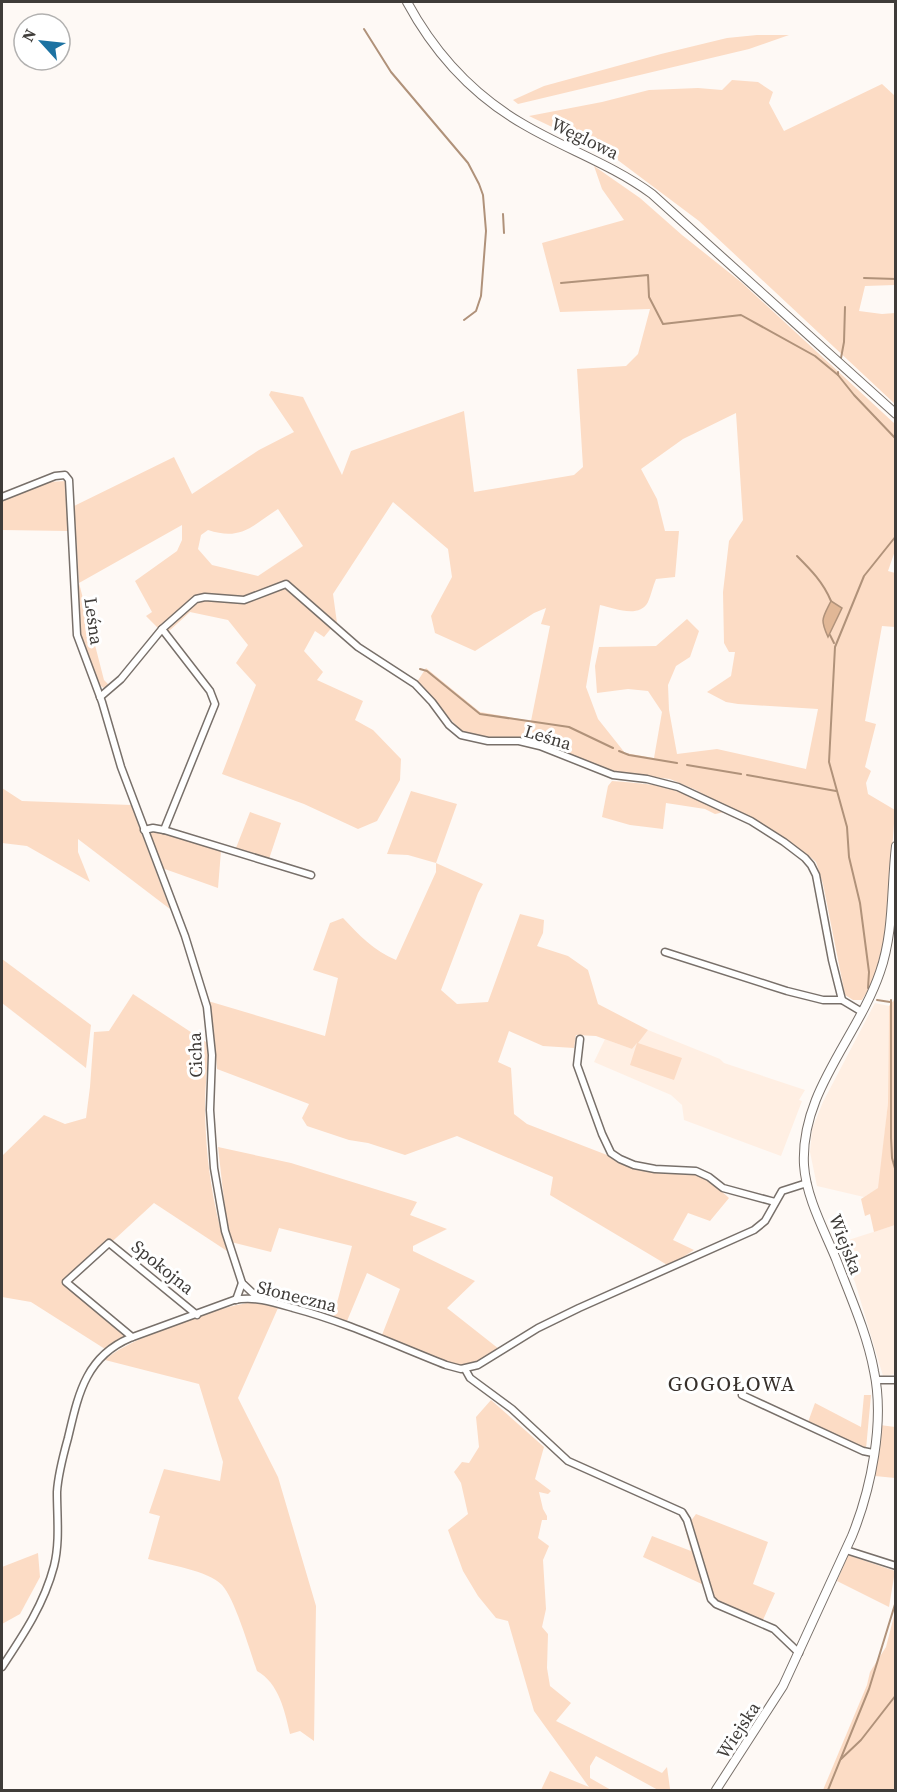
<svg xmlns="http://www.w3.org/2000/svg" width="897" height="1792" font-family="'Source Serif 4',serif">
  <rect width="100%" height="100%" fill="#fef9f5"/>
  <g fill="#ffefe3">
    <polygon points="875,1003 889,1006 888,1103 879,1188 864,1197 817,1186 810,1152 812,1129 823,1102"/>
    <polygon points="648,1030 720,1059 724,1063 805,1090 799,1100 802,1101 781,1156 684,1120 682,1105 671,1095 594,1062 605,1039 632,1049"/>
    <polygon points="895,1225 895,1374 883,1376 855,1282 836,1244"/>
  </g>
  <g fill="#fcdcc5" fill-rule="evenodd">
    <polygon points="757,35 789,35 749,49 518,104 513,100 544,86 661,54 727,38"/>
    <polygon points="732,80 758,82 773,92 769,103 784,131 882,84 895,96 895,285 865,286 859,311 882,314 895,313 895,404 699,221 611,155 529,116 602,102 649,90 698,88 722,90"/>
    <path d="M594,166L640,198L682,235L741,282L895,424L896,548L888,571L895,573V627L882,626L865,721L876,724L865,767L871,771L866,783L868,794L895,810L886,933L873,982L862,1000H853L845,995L823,884L816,862L808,855L696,790L670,779L621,773L594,766L534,740L487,737L461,731L417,682L426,668L480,712L531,721L550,626L541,624L546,608L534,613L475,651L435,633L431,616L452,577L448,549L393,502L333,594L337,623L288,581L282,583L333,626L324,637L315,631L304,651L323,672L317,680L363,701L355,720L373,730L401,759L400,780L377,821L358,829L304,804L222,774L256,685L236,663L248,645L228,620L190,612L168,632L158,628L146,616L152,612L135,581L177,551L182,540V525L79,583L104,680L109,685L104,688L99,685L81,639L78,621L79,583L74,506L174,457L192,494L259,450L294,432L269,395L271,391L303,397L342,475L351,451L464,411L474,492L574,475L583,467L577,369L626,366L638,354L650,309L560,312L542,243L624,220L602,189ZM736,413L743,520L729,541L723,592L724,643L729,652H735L731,676L707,692L726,702L738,704L818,709L806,769L717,749L677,754L669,710L668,685L676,666L690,657L699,631L687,619L656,646L599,647L595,666L597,693L628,689L648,691L662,712L654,758L625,753L598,719L586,687L600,605C614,608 639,619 648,602C651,595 653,586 656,579L675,577L679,531H665L657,499L641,469L683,439ZM278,509L303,546L258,576L212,565L198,549L201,535L208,530C241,541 252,526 278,509Z"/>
    <polygon points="66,481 68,531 2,530 2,499 47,482"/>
    <path d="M612,781C626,782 640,783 654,785C679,790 702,801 725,812L715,814L705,809L666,803L663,829L630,825L602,817L608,786Z"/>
    <polygon points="2,788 22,801 131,805 170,909 78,839 78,852 90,882 27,846 2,843"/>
    <path d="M411,791L457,804L436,863L483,884L478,893L441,990L457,1004L488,1002L520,914L544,920L543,933L537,946L568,956L588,970L598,1004L648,1030L638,1043L682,1058L674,1080L630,1065L637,1043L632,1049L596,1036L576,1035L574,1048L543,1046L509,1031L498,1062L511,1068L514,1114L527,1124L607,1155C627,1171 650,1172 675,1173C681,1173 688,1173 694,1174C707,1178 719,1189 729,1198L710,1221L688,1213L673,1240L694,1250L669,1266L550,1195L553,1177L457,1136L405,1155L368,1143L349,1140L307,1126L302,1118L309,1104L217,1069L213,1024L208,1001L325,1036L338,978L313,970L330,923L343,918C359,935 374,951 396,960L436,872V863L408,855L387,854Z"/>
    <polygon points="250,812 281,823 269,859 236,848"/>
    <polygon points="154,831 221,851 218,888 162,868 150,833"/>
    <polygon points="2,959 91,1025 86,1068 2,1003"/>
    <path d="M133,994L209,1044C208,1064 205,1084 205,1104C205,1153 212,1205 227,1251L154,1203L65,1285L125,1336L105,1349L31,1302L2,1297V1156L44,1115L65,1124L86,1118L90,1087L94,1032L109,1031Z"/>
    <polygon points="894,1000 895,1225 874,1232 870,1214 865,1216 861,1199 878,1188 888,1103 889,1006"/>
    <path d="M218,1147L291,1163L417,1202L410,1215L447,1229L413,1246V1251L475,1281L447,1308L499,1349C488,1356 474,1366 461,1366C445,1367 399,1342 382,1335L400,1289L367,1273L347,1321L333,1318L352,1246L279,1228L271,1252L231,1242L225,1209Z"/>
    <path d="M257,1302L278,1308L238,1398L278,1477L316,1606L314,1741L300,1731L290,1734C285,1712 279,1683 257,1671C250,1651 235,1599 222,1585C207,1570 169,1565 148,1559L160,1516L149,1513L164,1469L220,1481L223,1462L199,1384L105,1360C127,1339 226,1303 257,1302Z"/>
    <polygon points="864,1395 871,1395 866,1449 808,1422 815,1403 861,1427"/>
    <polygon points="491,1400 544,1447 535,1479 551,1491 548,1494 539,1492 543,1509 547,1516 547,1520 542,1520 538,1538 549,1546 543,1560 546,1609 542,1627 548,1634 547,1668 550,1686 571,1703 556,1721 654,1769 662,1773 667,1767 670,1789 658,1790 596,1756 590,1766 590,1778 611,1790 541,1790 550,1771 589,1787 534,1711 508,1621 496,1618 478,1596 463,1571 448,1530 468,1514 461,1483 454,1472 462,1462 469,1463 479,1447 476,1417"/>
    <polygon points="880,1425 895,1427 895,1478 875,1476"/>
    <polygon points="696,1514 768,1542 753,1584 775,1593 763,1620 764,1627 711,1604 704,1585 643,1557 652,1536 691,1551 685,1529"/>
    <polygon points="38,1553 40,1577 20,1614 2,1624 2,1567"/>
    <polygon points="848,1555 895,1571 889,1607 837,1581"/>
    <polygon points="895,1612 895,1790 823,1790 867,1685 870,1672 886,1647"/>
  </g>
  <path fill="#e1b796" stroke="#b0927a" stroke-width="1.5" d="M831,601L842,608L828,637C820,619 822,619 831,601Z"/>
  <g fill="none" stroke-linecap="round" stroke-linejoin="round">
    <g stroke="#b0927a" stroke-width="2">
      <polyline points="364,29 391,72 468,163 479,184 483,195 486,231 481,296 476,311 464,320"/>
      <polyline points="503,214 504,233"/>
      <polyline points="864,278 896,279"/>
      <polyline points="561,283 648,275 649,297 663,324 741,315 815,356 838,375"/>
      <polyline points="841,358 844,342 845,307"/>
      <polyline points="838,372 838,375 854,395 896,439"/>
      <path d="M797,556C811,570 823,582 831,601"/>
      <polyline points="830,635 834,643"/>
      <polyline points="420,669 427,671 480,714 569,727 613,748"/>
      <polyline points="619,751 629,755 677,763"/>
      <polyline points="687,765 741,774"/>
      <polyline points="747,775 836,791"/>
      <polyline points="868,988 869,972 860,903 849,857 847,827 829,762 835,647 864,576 896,536"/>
      <polyline points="877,1000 890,1002"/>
      <polyline points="891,1000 891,1138 892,1158 896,1172"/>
      <polyline points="841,1759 861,1740 896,1695"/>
      <polyline points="828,1790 869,1689 896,1601"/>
    </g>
    <defs>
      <g id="minor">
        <polyline points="2,497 55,476 65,475 69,480 77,635 102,702 121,767 185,936 207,1007 212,1055 210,1110 214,1168 225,1231 242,1283 258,1298"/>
        <polyline points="162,629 210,691 215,704 164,830"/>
        <polyline points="100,697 121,679 162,629 196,599 205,597 244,600 286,584 358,647 415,684 432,702 449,725 461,735 488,741 519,741 540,746 613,775 647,779 678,787 751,821 784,842 805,858 811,865 816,875 832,960 842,1000 862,1012"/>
        <polyline points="144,830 153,828 164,830 311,875"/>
        <polyline points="665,952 787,991 823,1000 842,1000"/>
        <polyline points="580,1039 577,1065 602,1134 611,1153 620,1159 634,1165 655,1169 696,1171 709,1177 723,1188 775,1202"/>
        <polyline points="236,1300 242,1283"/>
        <polyline points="132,1337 66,1282 109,1243 197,1315"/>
        <polyline points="465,1369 470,1378 512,1409 568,1461 682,1512 687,1520 711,1599 716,1604 774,1629 799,1653"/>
        <polyline points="876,1380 896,1380"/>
        <polyline points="742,1395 863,1451 873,1453"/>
        <polyline points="846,1550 896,1566"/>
        <path d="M2,1667C24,1634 44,1604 54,1566C60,1542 57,1517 57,1492C58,1474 63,1456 68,1438C78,1396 85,1357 130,1338L234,1300C255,1296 273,1302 293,1308C346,1322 395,1345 446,1365L461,1369L478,1365L538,1328L579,1308L754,1230L765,1221L782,1191L807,1183"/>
      </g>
      <g id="tertiary">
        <path d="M407,2C434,52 473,95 523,124C565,149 611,164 652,194L896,414"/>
        <path d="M716,1790L783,1686L852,1536C871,1489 885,1422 874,1371C867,1333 850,1296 836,1259C824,1230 806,1197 804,1165C800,1092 858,1037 880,972C894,932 891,889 896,846"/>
      </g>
    </defs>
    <use href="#minor" stroke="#78706a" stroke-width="9"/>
    <use href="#tertiary" stroke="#78706a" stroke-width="10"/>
    <use href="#minor" stroke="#fff" stroke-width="6"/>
    <use href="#tertiary" stroke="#fff" stroke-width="8"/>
  </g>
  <g text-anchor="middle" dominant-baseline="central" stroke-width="6" stroke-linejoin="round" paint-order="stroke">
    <g font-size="18" fill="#3f3c39" stroke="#fff">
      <text transform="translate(585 138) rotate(26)">Węglowa</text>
      <text transform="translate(94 621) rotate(82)">Leśna</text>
      <text transform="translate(548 737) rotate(17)">Leśna</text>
      <text transform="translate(195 1055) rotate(-92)">Cicha</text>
      <text transform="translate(846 1244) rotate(69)">Wiejska</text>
      <text transform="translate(163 1267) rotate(39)">Spokojna</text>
      <text transform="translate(297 1296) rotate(14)">Słoneczna</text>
      <text transform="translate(738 1730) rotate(-57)">Wiejska</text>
    </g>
    <g font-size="21" letter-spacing="1.5" fill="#37302b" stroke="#fff">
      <text x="732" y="1383">GOGOŁOWA</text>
    </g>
  </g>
  <rect width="897" height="1792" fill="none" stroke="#3f3c39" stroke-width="6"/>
  <g transform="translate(42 42) rotate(297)"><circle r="28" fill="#ffffff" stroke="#b2b1b0" stroke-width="1.5"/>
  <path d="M0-4.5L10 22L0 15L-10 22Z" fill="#1c72a2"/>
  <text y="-9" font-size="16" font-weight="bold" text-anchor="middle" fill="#3f3c39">N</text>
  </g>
</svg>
